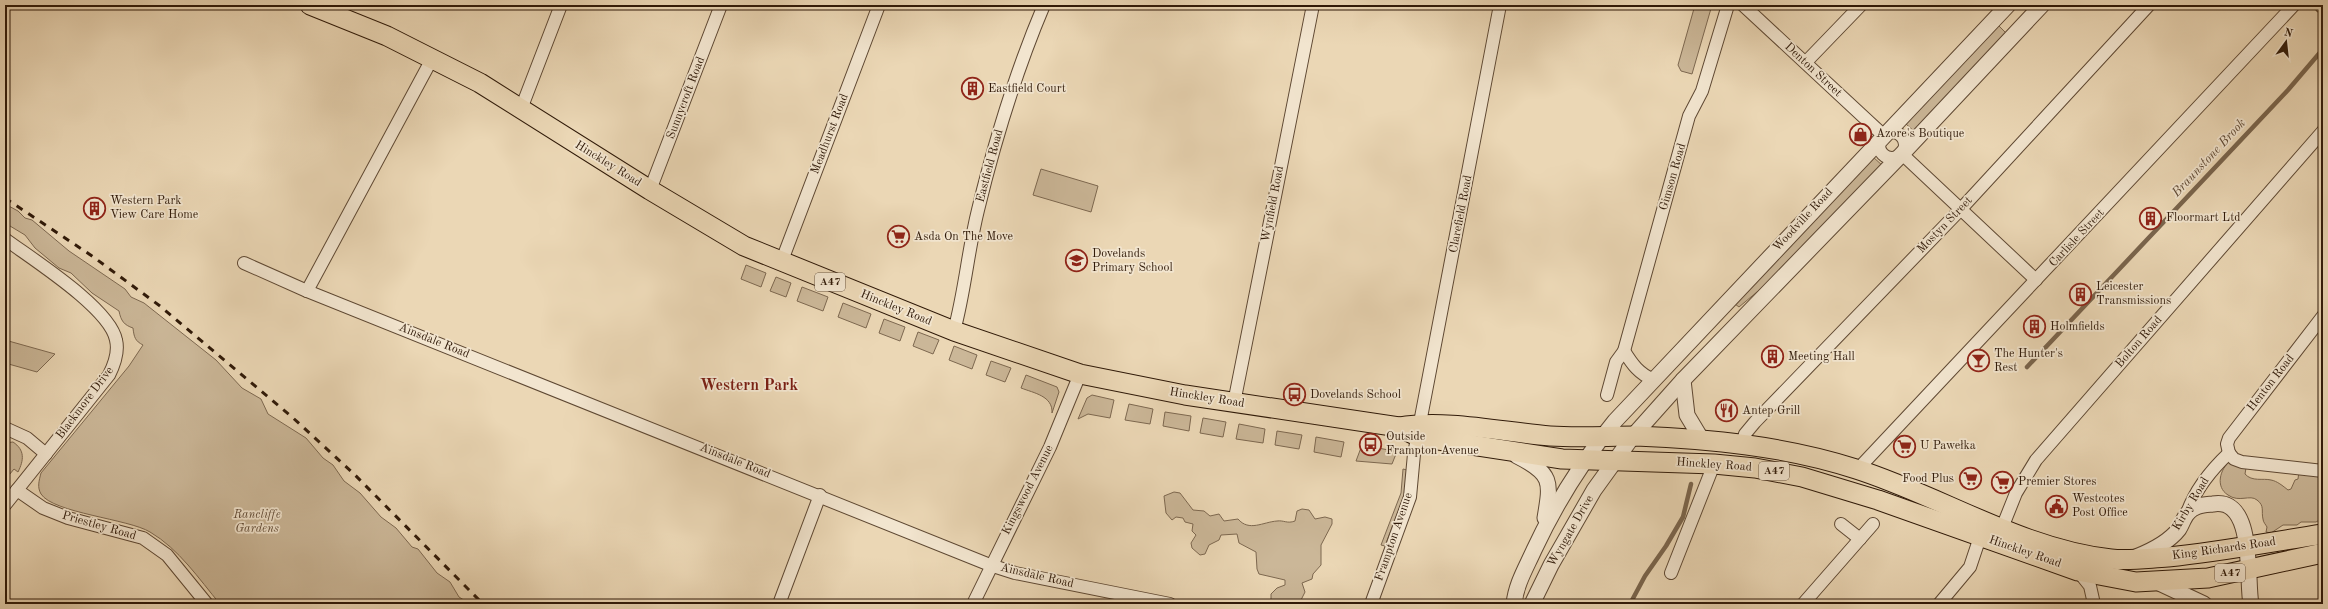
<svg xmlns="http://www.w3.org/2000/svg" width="2328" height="609" font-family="'Old Standard TT',serif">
  <rect width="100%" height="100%" fill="#ebd7b5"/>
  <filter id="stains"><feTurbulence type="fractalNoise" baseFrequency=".005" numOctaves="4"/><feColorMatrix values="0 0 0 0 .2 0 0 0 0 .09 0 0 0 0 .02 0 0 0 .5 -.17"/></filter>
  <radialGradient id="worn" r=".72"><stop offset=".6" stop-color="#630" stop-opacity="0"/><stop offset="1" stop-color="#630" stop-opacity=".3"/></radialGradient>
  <g fill="#cbb798" stroke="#7d6850">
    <polygon points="1695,5 1712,5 1692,74 1681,71 1678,65"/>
    <polygon points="1998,25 2007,34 1915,132 1906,124"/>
    <polygon points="1873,157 1883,166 1788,266 1739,307 1735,304"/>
    <polygon points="1041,169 1098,186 1091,212 1033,195"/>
    <path d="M5,204L18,211L25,218L32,220L69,251L125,289L131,297L144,303L216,360L242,388L261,399L268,414L306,438L323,458L333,465L344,481L360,493L381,517L396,528L412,547L418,549L437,573L450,582L459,597L470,604H220C199,579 179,549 150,532C129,519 53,513 41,494C37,487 39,481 41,473L129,366L143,345C135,341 134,337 133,328C124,325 121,321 119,311L92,293L71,273L59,268L35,248L25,235L5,223Z"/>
    <polygon points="746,265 766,273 761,287 741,279"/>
    <polygon points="776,277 791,283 786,297 770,291"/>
    <polygon points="802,287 828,297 823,311 797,301"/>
    <polygon points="843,303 871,314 866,328 838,317"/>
    <polygon points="884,319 905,327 900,341 879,333"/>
    <polygon points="918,332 939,340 933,354 913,346"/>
    <polygon points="5,340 55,354 37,372 5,363"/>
    <polygon points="954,346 977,355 972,369 949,360"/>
    <polygon points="991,361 1011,368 1005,382 986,375"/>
    <path d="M1026,375L1057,387L1059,392L1052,413C1053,396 1034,393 1021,388Z"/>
    <polygon points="1092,395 1114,400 1110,418 1088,414 1078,419 1087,398"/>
    <polygon points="1129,404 1153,409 1150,424 1125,420"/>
    <polygon points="1165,412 1191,416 1189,431 1163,426"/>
    <polygon points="1203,418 1226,422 1223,437 1200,433"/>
    <polygon points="1239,424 1265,429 1263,443 1236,439"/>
    <polygon points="1277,431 1302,435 1299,449 1275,445"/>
    <polygon points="1316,437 1344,442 1341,457 1314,452"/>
    <path d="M13,442C25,450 24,460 18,472L14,469L5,480V443Z"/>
    <polygon points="1362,445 1394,451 1396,454 1392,464 1356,461"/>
    <path d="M2230,461L2246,468L2245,474C2252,482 2263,478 2271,480C2277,481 2283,486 2288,490L2291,489L2295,480L2298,479L2299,471L2323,466V518L2316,522H2301L2297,525H2283L2271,533L2266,532L2267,527C2266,525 2263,522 2263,519C2261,511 2265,506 2257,500C2250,494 2239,503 2228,495C2215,487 2220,469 2230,461Z"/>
    <polygon points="1403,469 1407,470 1405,493 1385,546 1381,545 1401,493"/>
    <path d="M1174,492L1180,493L1193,510L1204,511L1210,516L1219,514L1224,521L1238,519C1249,532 1263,522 1277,521C1284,520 1287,524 1295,521L1297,511L1302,509L1309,510L1315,519L1325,517L1332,519V524L1321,545V565L1313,574L1312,579L1302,583L1305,592L1299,604H1271V594L1277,588L1285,585V580L1259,574L1257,569L1256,552L1239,543L1237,534L1221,535L1219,540L1209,545L1205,554L1200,555L1192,548L1191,543L1196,535L1192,531L1193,524L1185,522L1183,518L1176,517L1172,520L1166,513L1164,496Z"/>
  </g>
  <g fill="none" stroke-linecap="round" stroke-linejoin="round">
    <g stroke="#79644c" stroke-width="4.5">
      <polyline points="2027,367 2288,90 2323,49"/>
      <polyline points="1630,604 1645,576 1666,546 1683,517 1691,484"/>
    </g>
    <defs>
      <g id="minor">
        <polyline points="1743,5 1883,135"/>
        <polyline points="433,57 307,291 990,565 1015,573 1170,604"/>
        <polyline points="1806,62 1861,5"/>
        <polyline points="521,109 561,5"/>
        <circle cx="1892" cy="145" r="13"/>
        <polyline points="1902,154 2036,280"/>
        <polyline points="650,190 721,5"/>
        <path d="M5,239C32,259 110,308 116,340C119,352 114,365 109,375L5,505"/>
        <polyline points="244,263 307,291"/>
        <polyline points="781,263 879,5"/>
        <path d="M954,331C965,291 968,250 978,210C995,140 1016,71 1044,5"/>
        <path d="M1624,351C1632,364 1639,374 1654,380"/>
        <polyline points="1607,395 1616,362 1624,351 1689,116 1702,91 1728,5"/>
        <polyline points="1234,403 1313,5"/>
        <polyline points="5,428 27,438 46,454"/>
        <polyline points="1742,444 1745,434 1755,422 1960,210 2149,5"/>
        <polyline points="2229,453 2227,444 2229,438 2323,316"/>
        <polyline points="2229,453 2234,459 2242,462 2323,471"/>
        <polyline points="1858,469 2294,5"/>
        <polyline points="17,490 43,508 68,518 143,538 167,555 207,604"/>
        <path d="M2187,513C2195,490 2211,470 2229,453"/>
        <polyline points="1841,524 1860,539"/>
        <polyline points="2002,528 2016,493 2036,460 2323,131"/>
        <polyline points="2078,571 2090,586 2094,604"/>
        <polyline points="1671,573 1714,464"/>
        <polyline points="779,604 820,495"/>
        <polyline points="973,604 1050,447 1080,374"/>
        <polyline points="1371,604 1410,497 1414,454 1500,5"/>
        <polyline points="1803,604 1873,524"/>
        <polyline points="1939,604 1970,567 1980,537"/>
      </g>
      <g id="tertiary">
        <polyline points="2322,5 2323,6"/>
        <polyline points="1683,380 1687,415 1702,440"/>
        <path d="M1517,456C1553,474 1551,482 1545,518"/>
        <path d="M2136,557C2151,551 2169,542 2179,529C2182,524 2184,517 2188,513C2194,505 2204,505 2213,504C2256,497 2246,580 2251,604"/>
        <polyline points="2157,582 2204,604"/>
        <path d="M1514,604C1516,584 1526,568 1534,550C1556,503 1582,461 1615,421L2008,5"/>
        <polyline points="1532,604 1551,565 1594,490 1633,436 1683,380 1902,154 2042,5"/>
      </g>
      <g id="primary">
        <path d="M310,5L387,36L480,83L650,190L744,246L954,331L1080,374L1185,395L1399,427C1445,419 1503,432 1550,436C1579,438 1607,436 1636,436C1710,439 1785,446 1856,469C1941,496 2021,549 2111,559C2130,561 2149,558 2168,557C2220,552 2271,542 2323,534"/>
        <polyline points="1399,427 1419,437 1562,459 1714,464 1755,468 1802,477 1878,500 2078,571 2136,582 2208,578 2323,553"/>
      </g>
    </defs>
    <use href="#minor" stroke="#5e4833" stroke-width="14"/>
    <use href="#tertiary" stroke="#5e4833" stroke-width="17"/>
    <use href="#primary" stroke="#2f1908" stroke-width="21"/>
    <use href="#minor" stroke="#f2e5cf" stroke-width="12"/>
    <use href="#tertiary" stroke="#f2e5cf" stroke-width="15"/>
    <use href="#primary" stroke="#ebd7b5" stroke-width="19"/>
    <polyline stroke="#2f1908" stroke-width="3" stroke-dasharray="7 7" stroke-linecap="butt" points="5,198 92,256 160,306 292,417 354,474 483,604"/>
  </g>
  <defs>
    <symbol id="building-ring" viewBox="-11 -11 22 22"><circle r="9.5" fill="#f2e5cf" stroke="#8f2418" stroke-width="1.5"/><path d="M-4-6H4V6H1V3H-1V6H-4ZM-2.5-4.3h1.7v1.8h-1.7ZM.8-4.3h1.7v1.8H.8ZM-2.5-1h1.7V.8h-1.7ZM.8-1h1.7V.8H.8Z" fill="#8f2418"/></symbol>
    <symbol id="shop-ring" viewBox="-11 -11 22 22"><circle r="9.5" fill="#f2e5cf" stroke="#8f2418" stroke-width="1.5"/><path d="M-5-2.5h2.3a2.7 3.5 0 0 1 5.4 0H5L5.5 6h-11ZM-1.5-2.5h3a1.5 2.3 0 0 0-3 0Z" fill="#8f2418"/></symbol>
    <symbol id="supermarket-ring" viewBox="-11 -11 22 22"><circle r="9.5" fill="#f2e5cf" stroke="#8f2418" stroke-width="1.5"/><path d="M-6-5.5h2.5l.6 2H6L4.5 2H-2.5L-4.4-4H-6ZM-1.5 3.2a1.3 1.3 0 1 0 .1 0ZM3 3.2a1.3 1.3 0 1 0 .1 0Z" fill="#8f2418"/></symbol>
    <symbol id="school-ring" viewBox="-11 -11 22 22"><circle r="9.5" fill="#f2e5cf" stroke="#8f2418" stroke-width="1.5"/><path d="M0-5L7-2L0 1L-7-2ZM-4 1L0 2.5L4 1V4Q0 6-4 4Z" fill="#8f2418"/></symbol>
    <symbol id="bar-ring" viewBox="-11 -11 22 22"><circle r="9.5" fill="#f2e5cf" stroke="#8f2418" stroke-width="1.5"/><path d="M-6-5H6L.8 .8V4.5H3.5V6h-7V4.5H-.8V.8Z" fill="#8f2418"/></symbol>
    <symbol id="bus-ring" viewBox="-11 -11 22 22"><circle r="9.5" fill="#f2e5cf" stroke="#8f2418" stroke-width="1.5"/><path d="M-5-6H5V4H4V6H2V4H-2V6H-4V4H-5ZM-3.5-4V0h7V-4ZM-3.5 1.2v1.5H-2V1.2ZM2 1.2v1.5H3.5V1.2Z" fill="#8f2418"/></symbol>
    <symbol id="restaurant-ring" viewBox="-11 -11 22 22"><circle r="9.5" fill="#f2e5cf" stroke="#8f2418" stroke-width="1.5"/><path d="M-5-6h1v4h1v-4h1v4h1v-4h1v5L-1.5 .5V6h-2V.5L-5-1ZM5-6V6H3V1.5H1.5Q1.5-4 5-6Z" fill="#8f2418"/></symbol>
    <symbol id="civic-ring" viewBox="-11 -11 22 22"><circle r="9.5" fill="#f2e5cf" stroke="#8f2418" stroke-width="1.5"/><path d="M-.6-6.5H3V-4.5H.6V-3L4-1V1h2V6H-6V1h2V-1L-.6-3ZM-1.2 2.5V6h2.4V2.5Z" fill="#8f2418"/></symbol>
  </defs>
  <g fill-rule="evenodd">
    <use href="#building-ring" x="960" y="76" width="25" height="25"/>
    <use href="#shop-ring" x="1848" y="122" width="25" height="25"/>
    <use href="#building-ring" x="82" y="196" width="25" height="25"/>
    <use href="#building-ring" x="2138" y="206" width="25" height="25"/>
    <use href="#supermarket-ring" x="886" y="224" width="25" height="25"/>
    <use href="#school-ring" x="1064" y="248" width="25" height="25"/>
    <use href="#building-ring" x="2068" y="282" width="25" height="25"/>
    <use href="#building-ring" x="2022" y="314" width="25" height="25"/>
    <use href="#building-ring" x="1760" y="344" width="25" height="25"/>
    <use href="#bar-ring" x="1966" y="348" width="25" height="25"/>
    <use href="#bus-ring" x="1282" y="382" width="25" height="25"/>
    <use href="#restaurant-ring" x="1714" y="398" width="25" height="25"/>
    <use href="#bus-ring" x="1358" y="432" width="25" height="25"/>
    <use href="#supermarket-ring" x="1892" y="434" width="25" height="25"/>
    <use href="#supermarket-ring" x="1958" y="466" width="25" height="25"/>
    <use href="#supermarket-ring" x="1990" y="470" width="25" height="25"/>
    <use href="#civic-ring" x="2044" y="494" width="25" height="25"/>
  </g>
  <g text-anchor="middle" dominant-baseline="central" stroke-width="3.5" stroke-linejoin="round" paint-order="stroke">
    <g fill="#f2e5cf" stroke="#6a5644" stroke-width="1">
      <rect x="815" y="273" width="30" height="18" rx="3"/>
      <rect x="1759" y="462" width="30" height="18" rx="3"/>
      <rect x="2215" y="564" width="30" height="18" rx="3"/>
    </g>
    <g font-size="11" font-weight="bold" fill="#2f1908">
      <text x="830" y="282">A47</text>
      <text x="1774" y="471">A47</text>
      <text x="2230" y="573">A47</text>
    </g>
    <g font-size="12" fill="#2f1908" stroke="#f2e5cf">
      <text transform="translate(1813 70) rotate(43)">Denton Street</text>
      <text transform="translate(686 98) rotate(-69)">Sunnycroft Road</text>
      <text transform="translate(830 134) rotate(-69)">Meadhurst Road</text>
      <text transform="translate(608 164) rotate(32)">Hinckley Road</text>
      <text transform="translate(990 166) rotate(-75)">Eastfield Road</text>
      <text transform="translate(1673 177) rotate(-74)">Gimson Road</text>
      <text transform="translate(1273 204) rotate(-79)">Wynfield Road</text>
      <text transform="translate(1461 214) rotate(-79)">Clarefield Road</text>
      <text transform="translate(1803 220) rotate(-47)">Woodville Road</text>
      <text transform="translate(1945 225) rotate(-46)">Mostyn Street</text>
      <text transform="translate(2077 238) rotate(-47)">Carlisle Street</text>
      <text transform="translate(896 308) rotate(22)">Hinckley Road</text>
      <text transform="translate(434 341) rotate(22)">Ainsdale Road</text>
      <text transform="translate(2139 342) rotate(-49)">Bolton Road</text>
      <text transform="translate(2271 383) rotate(-52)">Henton Road</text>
      <text transform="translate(1207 398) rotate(9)">Hinckley Road</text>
      <text transform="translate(85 403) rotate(-53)">Blackmore Drive</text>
      <text transform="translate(735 461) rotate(22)">Ainsdale Road</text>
      <text transform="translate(1714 465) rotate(4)">Hinckley Road</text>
      <text transform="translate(1028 490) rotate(-63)">Kingswood Avenue</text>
      <text transform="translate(2191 504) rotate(-59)">Kirby Road</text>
      <text transform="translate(99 526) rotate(16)">Priestley Road</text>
      <text transform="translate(1571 531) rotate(-60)">Wyngate Drive</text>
      <text transform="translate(1394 537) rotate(-71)">Frampton Avenue</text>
      <text transform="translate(2224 549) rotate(-8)">King Richards Road</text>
      <text transform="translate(2025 552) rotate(19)">Hinckley Road</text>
      <text transform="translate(1037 576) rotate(13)">Ainsdale Road</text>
    </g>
    <g font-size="12" fill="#2f1908" stroke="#f2e5cf" text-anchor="start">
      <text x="988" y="89">Eastfield Court</text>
      <text x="1876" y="134">Azore's Boutique</text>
      <text x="110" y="201">Western Park<tspan x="110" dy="14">View Care Home</tspan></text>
      <text x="2166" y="218">Floormart Ltd</text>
      <text x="914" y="237">Asda On The Move</text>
      <text x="1092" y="254">Dovelands<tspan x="1092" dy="14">Primary School</tspan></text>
      <text x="2096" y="287">Leicester<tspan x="2096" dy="14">Transmissions</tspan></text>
      <text x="2050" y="327">Holmfields</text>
      <text x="1994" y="354">The Hunter's<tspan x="1994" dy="14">Rest</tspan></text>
      <text x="1788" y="357">Meeting Hall</text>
      <text x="1310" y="395">Dovelands School</text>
      <text x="1742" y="411">Antep Grill</text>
      <text x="1386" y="437">Outside<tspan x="1386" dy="14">Frampton Avenue</tspan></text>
      <text x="1920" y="446">U Pawełka</text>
      <text x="1954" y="479" text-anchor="end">Food Plus</text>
      <text x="2018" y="482">Premier Stores</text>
      <text x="2072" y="499">Westcotes<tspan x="2072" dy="14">Post Office</tspan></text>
    </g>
    <g font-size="12" font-style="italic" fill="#5e4833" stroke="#f2e5cf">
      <text x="257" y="515">Rancliffe<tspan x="257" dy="14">Gardens</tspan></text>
    </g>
    <g font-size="13" font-style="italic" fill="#614b36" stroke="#f2e5cf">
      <text transform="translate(2209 158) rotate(-47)">Braunstone Brook</text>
    </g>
    <g font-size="16" font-weight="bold" fill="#7a1f14" stroke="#f2e5cf">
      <text x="749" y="386">Western Park</text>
    </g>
  </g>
  <rect width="2328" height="609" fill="none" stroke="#ebd7b5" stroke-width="20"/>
  <rect x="6" y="6" width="2316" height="597" fill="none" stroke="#2f1908" stroke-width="2"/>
  <rect x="10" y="10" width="2308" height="589" fill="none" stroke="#2f1908"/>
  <g transform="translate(2286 42) rotate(15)" stroke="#f2e5cf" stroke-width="3" paint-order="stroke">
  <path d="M0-3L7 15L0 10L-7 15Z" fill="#2f1908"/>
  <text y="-6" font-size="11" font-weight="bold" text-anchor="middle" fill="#2f1908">N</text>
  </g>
  <rect width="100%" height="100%" filter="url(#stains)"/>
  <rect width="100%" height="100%" fill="url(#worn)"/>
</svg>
